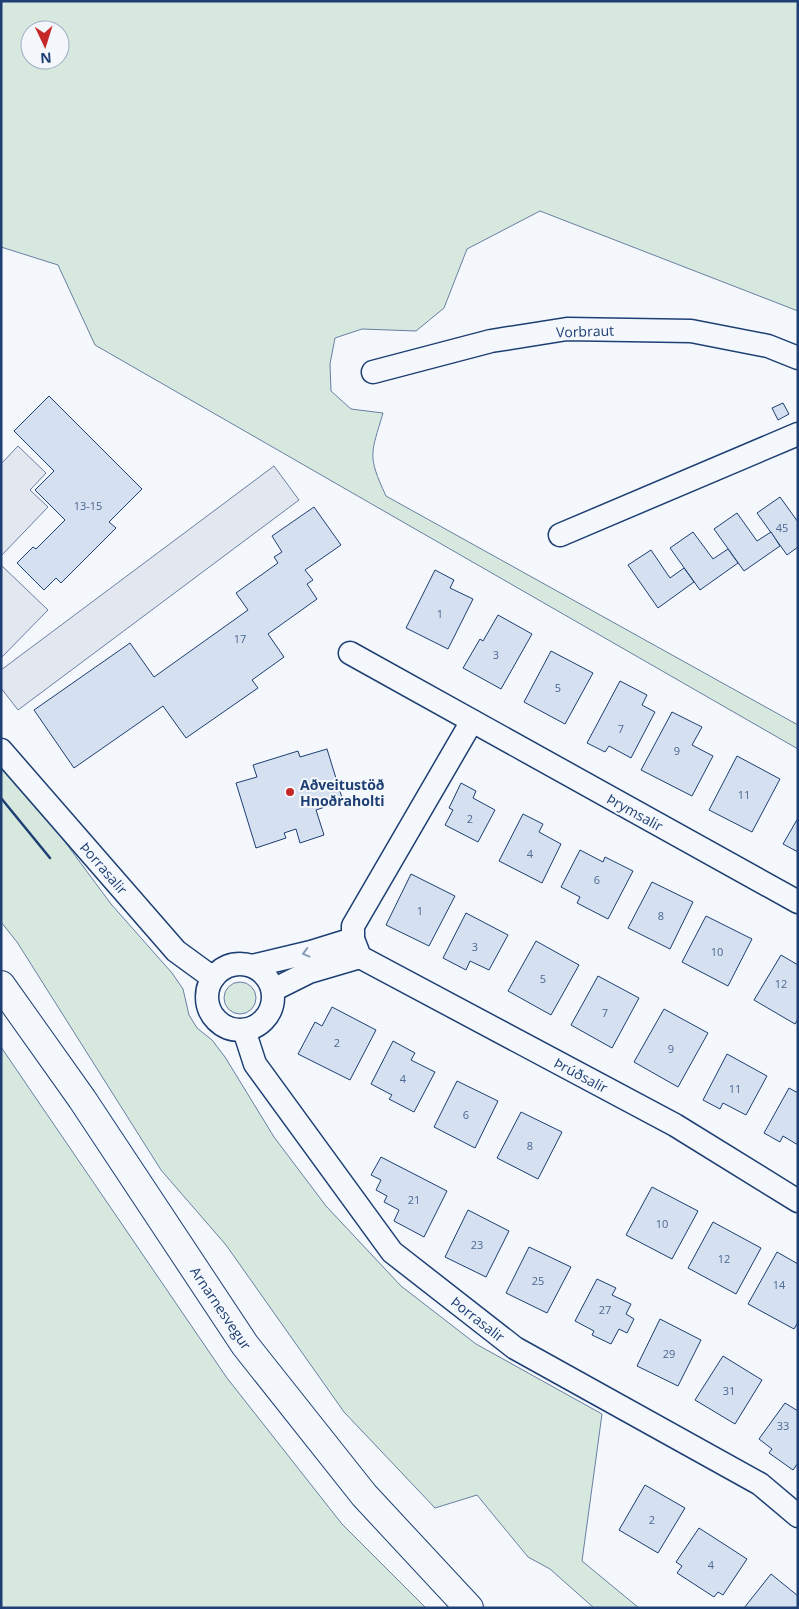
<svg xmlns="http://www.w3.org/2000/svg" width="799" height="1609" font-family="'Open Sans',sans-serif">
  <rect width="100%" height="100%" fill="#f4f7fb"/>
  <g fill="#d7e8df" stroke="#687fa3" fill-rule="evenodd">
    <path d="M1,1H798V311L540,211L467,249L444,308L416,331L362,329L335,338L330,364L331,391L351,409L383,413C371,454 367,455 386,496L798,725V749L95,345L58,265L1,247ZM30,30H60V60H30Z"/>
    <polygon points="1,765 48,819 111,904 172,973 183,989 189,1015 197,1028 212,1040 225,1057 274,1137 326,1206 401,1286 476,1344 602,1414 582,1561 639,1608 594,1608 550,1569 528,1557 477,1495 435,1508 344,1412 226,1245 161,1170 17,942 1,922"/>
    <circle cx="240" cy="998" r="16"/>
    <polygon points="1,1047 227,1378 342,1524 426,1608 1,1608"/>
  </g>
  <g fill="#e3e8f0" stroke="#687fa3">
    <polygon points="18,446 46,473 30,490 48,507 1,556 1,464"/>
    <polygon points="274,466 299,500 18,710 1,688 1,670"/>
    <polygon points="1,565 48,610 1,658"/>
  </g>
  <g fill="#d5e0f0" stroke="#1d3f73">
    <polygon points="49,396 142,489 109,522 116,528 61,583 56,578 44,590 17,563 33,547 36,549 65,520 35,490 54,471 14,431"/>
    <polygon points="783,403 789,414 778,420 772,408"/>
    <polygon points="780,497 798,522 798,547 787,555 757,513"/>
    <polygon points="314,507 341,545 305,570 313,580 307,584 317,599 268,634 284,657 252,680 258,688 186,738 163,706 74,768 34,710 130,643 154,677 248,610 236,593 278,563 274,557 282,552 272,536"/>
    <polygon points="737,513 757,541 771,532 780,546 744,571 714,529"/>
    <polygon points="693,532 713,559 728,549 738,563 700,590 670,548"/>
    <polygon points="651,550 670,578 684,568 694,582 658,608 628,565"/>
    <polygon points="435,570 454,580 450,588 473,599 448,649 406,628"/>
    <polygon points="498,615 532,634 501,689 463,668 480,639 483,641"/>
    <polygon points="551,651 593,673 565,724 524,702"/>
    <polygon points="620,681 647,695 642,705 655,712 631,758 609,746 605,752 587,743"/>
    <polygon points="672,712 702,727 692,745 713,756 692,796 641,770"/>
    <polygon points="327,749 343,801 316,810 324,835 300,843 296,829 284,833 286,838 256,848 236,783 257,777 253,765 298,751 300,757"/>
    <polygon points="737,756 780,779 752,832 709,810"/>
    <polygon points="461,783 476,791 473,798 495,810 478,842 445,825 453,810 449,808"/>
    <polygon points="523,814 543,824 539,832 561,844 542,883 499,861"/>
    <polygon points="798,818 798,852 783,844"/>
    <polygon points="580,850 603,862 605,857 633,871 608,919 577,903 580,897 561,887"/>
    <polygon points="411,874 455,896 429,946 386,925"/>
    <polygon points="652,882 693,902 670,949 628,928"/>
    <polygon points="466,913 508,935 489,970 470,961 466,970 443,958"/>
    <polygon points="706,916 752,939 728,986 682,962"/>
    <polygon points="536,941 579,965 551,1015 508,991"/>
    <polygon points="781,955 798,965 798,1019 795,1024 754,1000"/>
    <polygon points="598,976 639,998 612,1048 571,1025"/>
    <polygon points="332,1007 376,1030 350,1080 298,1054 315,1022 322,1026"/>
    <polygon points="664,1009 708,1033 678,1087 634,1062"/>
    <polygon points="393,1041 415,1053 411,1060 435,1072 414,1112 389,1099 392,1095 371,1084"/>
    <polygon points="727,1054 767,1076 746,1115 723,1103 720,1109 703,1100"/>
    <polygon points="457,1081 498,1101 475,1148 434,1127"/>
    <polygon points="789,1088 798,1093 798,1145 783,1136 780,1142 764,1133"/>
    <polygon points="521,1112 562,1132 538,1179 497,1158"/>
    <polygon points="381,1157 447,1191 424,1237 394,1221 399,1210 384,1202 387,1196 376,1190 381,1180 371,1175"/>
    <polygon points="652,1187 698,1211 672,1259 626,1235"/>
    <polygon points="468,1210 509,1231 486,1277 445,1257"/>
    <polygon points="713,1222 761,1248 736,1294 688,1268"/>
    <polygon points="529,1247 571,1267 547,1313 506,1293"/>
    <polygon points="777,1252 798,1264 798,1322 794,1329 748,1304"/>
    <polygon points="597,1279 616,1288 612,1295 631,1304 626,1314 634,1319 627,1333 619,1329 611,1344 592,1335 594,1331 575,1321"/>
    <polygon points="660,1319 701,1340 678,1386 637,1366"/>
    <polygon points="723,1356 762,1380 735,1424 695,1400"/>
    <polygon points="785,1403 798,1411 798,1463 793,1470 769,1453 772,1449 759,1439"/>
    <polygon points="645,1485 685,1508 658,1553 619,1530"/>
    <polygon points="699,1528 747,1559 723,1595 718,1592 714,1597 677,1573 682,1566 676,1562"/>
    <polygon points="771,1574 798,1596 798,1608 744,1608"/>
  </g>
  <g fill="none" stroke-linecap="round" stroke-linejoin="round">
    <defs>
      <g id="minor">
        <polyline points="373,372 491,341 567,329 691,331 768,346 798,358"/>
        <polyline points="560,535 798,434"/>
        <polyline points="350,653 798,902"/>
        <polyline points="472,721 353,926 353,939 360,957 675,1125 798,1201"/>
        <polyline points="1,750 176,951 213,978"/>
        <circle cx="240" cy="997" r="33"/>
        <polyline points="252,966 311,952 353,939"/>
        <polyline points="273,990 309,972 360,957"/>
        <polyline points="244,1030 255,1064 392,1252 515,1348 760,1484 798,1516"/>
      </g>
      <polyline id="primary" points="1,985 82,1099 245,1345 364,1495 469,1608"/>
    </defs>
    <use href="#minor" stroke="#1d3f73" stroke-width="25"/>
    <use href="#primary" stroke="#1d3f73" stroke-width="30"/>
    <use href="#minor" stroke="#f4f7fb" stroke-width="22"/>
    <use href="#primary" stroke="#f4f7fb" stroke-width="28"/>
    <polyline stroke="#1d3f73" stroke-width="2.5" points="1,798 50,858"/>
  </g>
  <defs><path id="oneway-chevron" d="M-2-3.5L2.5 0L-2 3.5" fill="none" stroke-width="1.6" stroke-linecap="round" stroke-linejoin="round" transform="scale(1.25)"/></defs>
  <use stroke="#889bb7" href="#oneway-chevron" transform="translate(306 953) rotate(165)"/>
  <circle fill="#c62828" stroke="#f4f7fb" stroke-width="2" cx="290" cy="792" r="5"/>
  <g text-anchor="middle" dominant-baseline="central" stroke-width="4" stroke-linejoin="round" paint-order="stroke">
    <g font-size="11" fill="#4b6792">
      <text x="88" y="505">13-15</text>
      <text x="782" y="527">45</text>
      <text x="440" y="613">1</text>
      <text x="240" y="638">17</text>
      <text x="496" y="654">3</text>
      <text x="558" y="687">5</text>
      <text x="621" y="728">7</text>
      <text x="677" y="750">9</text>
      <text x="744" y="794">11</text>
      <text x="470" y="818">2</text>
      <text x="530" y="853">4</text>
      <text x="597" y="879">6</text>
      <text x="420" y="910">1</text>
      <text x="661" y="915">8</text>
      <text x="475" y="946">3</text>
      <text x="717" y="951">10</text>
      <text x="543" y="978">5</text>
      <text x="781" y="983">12</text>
      <text x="605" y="1012">7</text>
      <text x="337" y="1042">2</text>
      <text x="671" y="1048">9</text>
      <text x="403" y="1078">4</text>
      <text x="735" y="1088">11</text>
      <text x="466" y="1114">6</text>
      <text x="530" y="1145">8</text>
      <text x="414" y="1199">21</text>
      <text x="662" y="1223">10</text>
      <text x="477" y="1244">23</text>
      <text x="724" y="1258">12</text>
      <text x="538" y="1280">25</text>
      <text x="779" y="1284">14</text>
      <text x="605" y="1309">27</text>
      <text x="669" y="1353">29</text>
      <text x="729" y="1390">31</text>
      <text x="783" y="1425">33</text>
      <text x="652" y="1519">2</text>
      <text x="711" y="1564">4</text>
    </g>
    <g font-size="14" fill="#1d3f73" stroke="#f4f7fb">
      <text transform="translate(585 331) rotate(-2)">Vorbraut</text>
      <text transform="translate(635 812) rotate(29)">Þrymsalir</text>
      <text transform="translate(104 868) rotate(49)">Þorrasalir</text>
      <text transform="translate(581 1075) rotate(28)">Þrúðsalir</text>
      <text transform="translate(221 1308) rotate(56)">Arnarnesvegur</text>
      <text transform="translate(478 1319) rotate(38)">Þorrasalir</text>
    </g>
    <g font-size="14" font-weight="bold" fill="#1d3f73" stroke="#f4f7fb" text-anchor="start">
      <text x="300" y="784">Aðveitustöð<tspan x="300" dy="16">Hnoðraholti</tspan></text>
    </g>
  </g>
  <rect width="799" height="1609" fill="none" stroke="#1d3f73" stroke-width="5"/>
  <g transform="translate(45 45) rotate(176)"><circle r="24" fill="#f4f7fb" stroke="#9eadc5"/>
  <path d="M0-4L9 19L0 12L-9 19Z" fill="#c62828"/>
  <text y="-8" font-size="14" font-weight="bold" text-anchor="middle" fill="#1d3f73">N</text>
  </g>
</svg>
